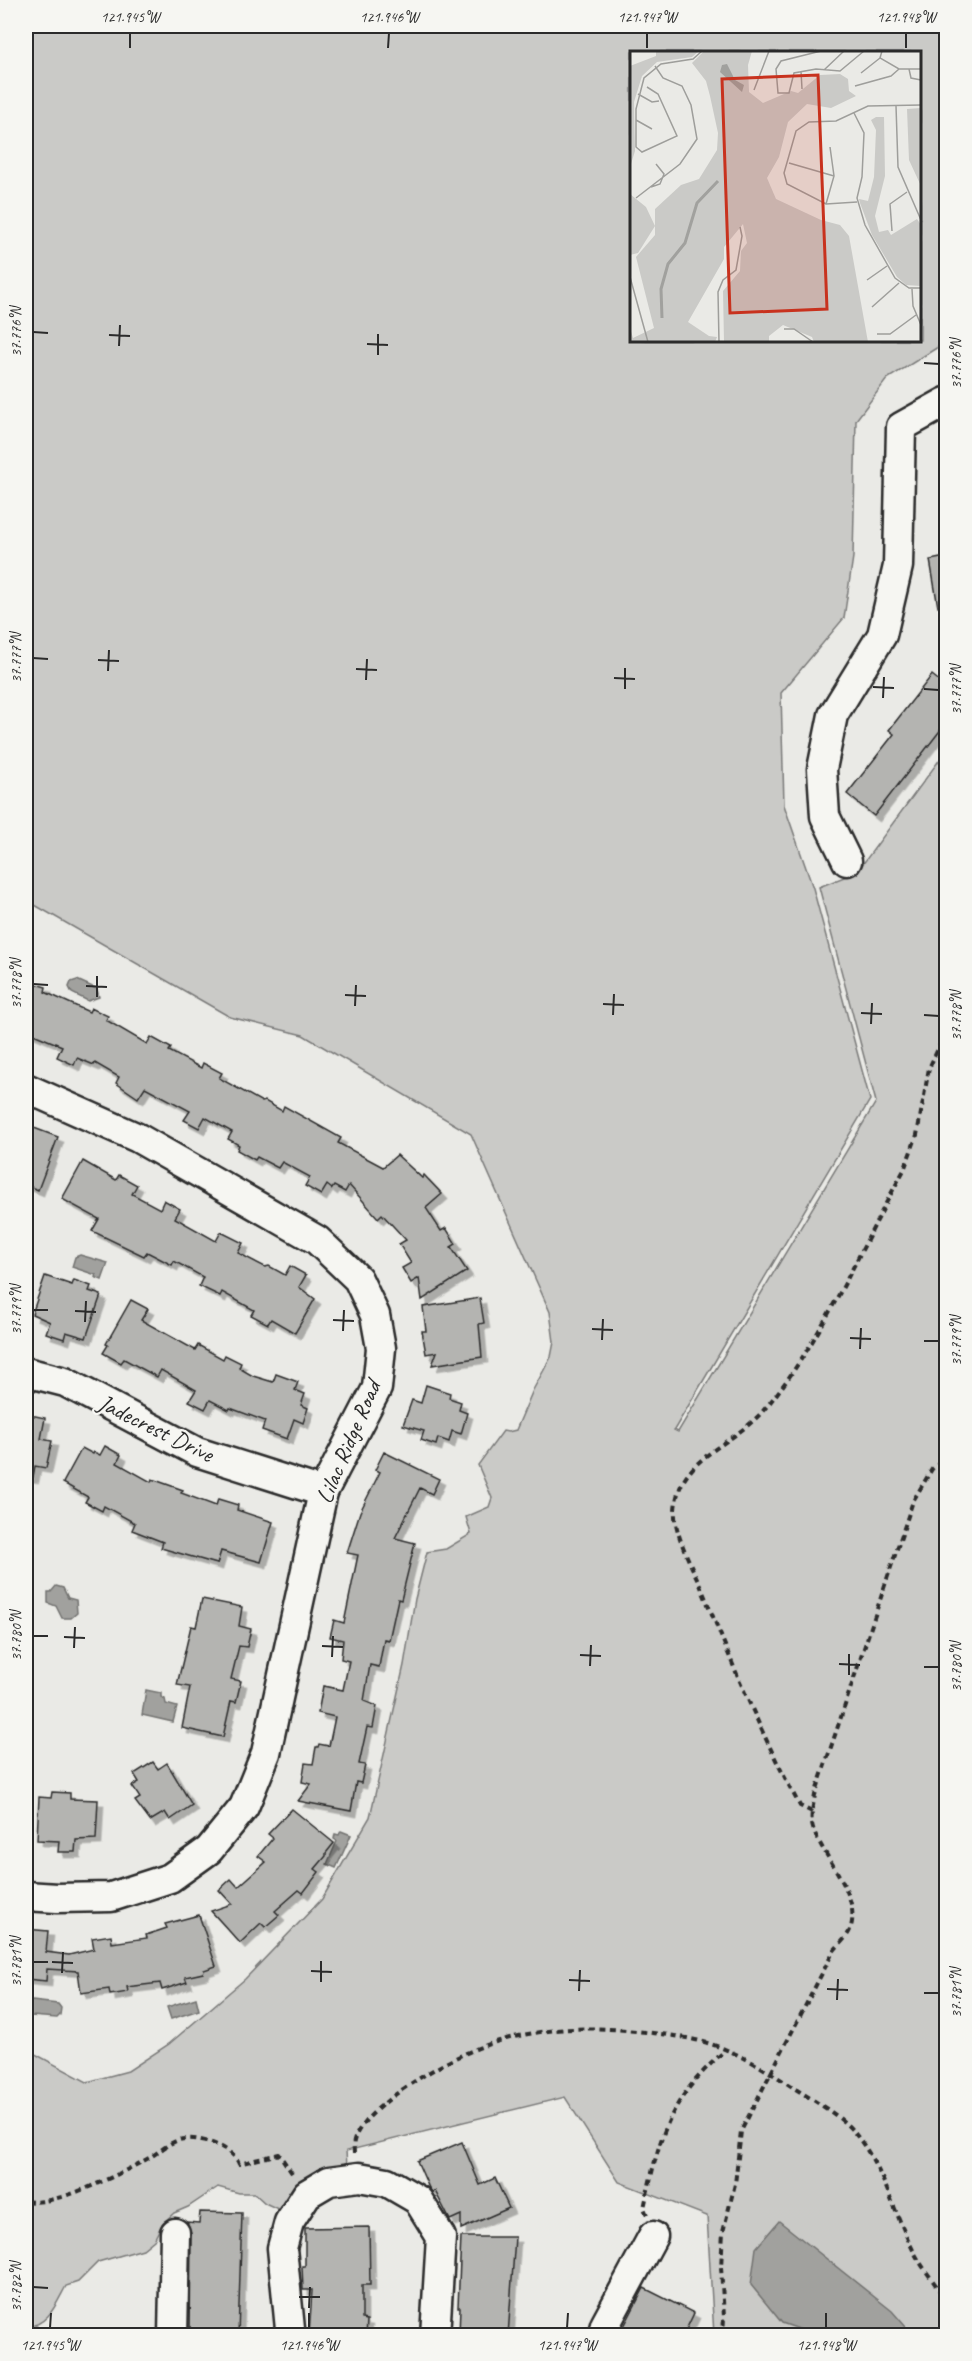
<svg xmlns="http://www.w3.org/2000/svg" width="972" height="2361" font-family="Caveat,sans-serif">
  <defs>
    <filter id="shadow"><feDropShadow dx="5.5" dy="5.5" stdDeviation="0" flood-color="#0004"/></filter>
  </defs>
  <rect width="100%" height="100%" fill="#eaeae6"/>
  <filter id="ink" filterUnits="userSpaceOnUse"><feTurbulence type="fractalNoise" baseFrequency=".0167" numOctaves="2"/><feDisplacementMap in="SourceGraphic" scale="12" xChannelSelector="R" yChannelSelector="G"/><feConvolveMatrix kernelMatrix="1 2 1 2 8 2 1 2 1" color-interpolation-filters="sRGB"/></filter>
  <g filter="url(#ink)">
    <path fill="#cacac7" stroke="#7a7a79" stroke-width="1.5" fill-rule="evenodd" d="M26,26H946V342L887,379L856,420L853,557L844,618L781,693L784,805L813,888L870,1100L674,1430L678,1432L876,1102L819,887L857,872L946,751V2335H714L707,2216L619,2182L565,2097L346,2151L347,2166L280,2210L265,2203L254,2193H239L218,2187L188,2207L174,2213L162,2224L154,2240L143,2249L98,2262L78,2282L66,2286C56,2304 49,2325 26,2327V2049L87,2082L128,2071L169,2044L245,1979L322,1899L370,1817L404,1665L415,1599L427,1552L446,1549L471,1534L466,1517L489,1507L492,1498L478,1465L503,1431L508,1432L516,1430L533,1390L551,1357L554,1342L550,1312L471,1134L303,1035L230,1017L26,900ZM632,52H920V340H632Z"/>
    <g fill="#a1a19e" stroke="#727270" stroke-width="1.5">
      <polygon points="77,980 97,989 99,997 88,1001 72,993 69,987 71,982"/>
      <polygon points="80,1255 108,1263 102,1280 95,1277 96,1275 72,1267 75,1257"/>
      <polygon points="56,1586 63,1588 68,1598 76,1600 77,1613 71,1618 62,1618 56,1606 48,1603 48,1592 51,1592"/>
      <polygon points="146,1690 161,1693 161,1697 165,1699 166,1704 177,1707 173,1722 142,1715"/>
      <polygon points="341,1831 351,1835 336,1868 327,1864 337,1841 334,1839 335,1834 339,1835"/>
      <polygon points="196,1998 199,2010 171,2019 167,2007"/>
      <polygon points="32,2001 58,2004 61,2008 60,2015 57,2018 31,2016 29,2012 29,2004"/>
      <polygon points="779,2221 892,2311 913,2335 816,2335 782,2323 751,2285 756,2248"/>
    </g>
    <g fill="#b4b4b1" stroke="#2b2b2b" stroke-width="1.5" filter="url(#shadow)">
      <polygon points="946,557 946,607 938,607 930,560"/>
      <polygon points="932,675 946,686 946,723 874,816 847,794 894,734 889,730"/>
      <polygon points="26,981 46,987 45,992 89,1012 91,1008 108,1016 106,1020 147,1044 151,1037 171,1048 169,1051 201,1068 203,1063 222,1073 219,1078 262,1102 265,1101 282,1111 284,1106 341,1138 338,1143 383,1167 397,1155 422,1178 424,1175 442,1194 426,1208 441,1231 446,1228 456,1244 451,1247 467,1271 422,1300 419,1278 411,1283 402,1268 411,1263 399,1244 406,1240 382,1214 378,1218 349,1185 345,1192 334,1186 332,1189 327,1185 321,1195 305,1186 310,1177 282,1162 278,1168 257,1157 255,1160 237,1150 239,1145 228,1139 232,1132 205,1117 199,1128 184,1120 190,1111 145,1087 138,1098 116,1083 119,1077 95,1063 94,1065 77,1058 74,1065 57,1057 62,1046 26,1031"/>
      <polygon points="26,1125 58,1137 38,1190 26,1185"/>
      <polygon points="83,1161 116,1180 119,1175 137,1185 132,1194 160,1209 164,1200 180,1209 175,1218 216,1241 221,1232 243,1243 238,1253 265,1267 269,1266 285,1275 290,1266 306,1275 299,1287 315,1299 295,1333 271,1319 268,1324 251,1315 254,1310 222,1292 220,1296 199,1286 203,1277 174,1261 172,1265 147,1252 144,1256 92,1231 99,1219 62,1199"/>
      <polygon points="45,1276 72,1285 74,1280 91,1286 89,1291 101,1295 86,1338 66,1332 64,1339 46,1333 50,1322 32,1314"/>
      <polygon points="480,1298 484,1323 479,1324 482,1357 432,1365 437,1352 426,1354 422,1331 426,1331 423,1307"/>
      <polygon points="131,1300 148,1309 141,1320 195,1350 198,1345 223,1359 225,1355 241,1363 239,1368 253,1376 273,1382 276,1374 298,1382 295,1390 305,1394 301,1405 308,1408 303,1423 294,1419 287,1439 262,1430 265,1421 230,1408 229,1410 210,1400 205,1409 189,1401 196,1390 161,1370 157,1377 124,1359 121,1363 103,1353 108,1345 106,1344"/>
      <polygon points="426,1385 450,1393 449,1398 461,1402 459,1410 467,1413 461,1434 452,1431 449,1442 438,1438 436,1445 421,1440 424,1431 403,1425 412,1400 421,1403"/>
      <polygon points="26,1414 45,1418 41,1439 52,1441 46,1468 35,1466 33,1477 26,1476"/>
      <polygon points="105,1446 121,1455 117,1463 151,1482 152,1479 183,1490 181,1493 216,1506 218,1499 238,1505 237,1510 273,1522 261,1562 221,1551 217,1564 161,1548 163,1542 132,1530 135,1523 104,1506 102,1511 85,1502 88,1497 63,1483 82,1448 93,1454 94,1452 100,1455"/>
      <polygon points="384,1452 439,1479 432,1494 420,1488 395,1538 415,1543 401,1600 398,1599 389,1640 384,1639 379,1667 370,1665 364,1701 377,1706 373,1728 367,1727 359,1764 365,1765 361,1783 356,1782 351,1811 298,1801 311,1784 302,1782 305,1763 313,1764 316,1747 318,1747 319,1744 329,1746 335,1717 318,1713 323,1686 343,1690 349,1661 341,1659 343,1640 330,1637 334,1620 344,1623 358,1555 347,1553 360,1512 380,1472 375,1470"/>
      <polygon points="202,1599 242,1607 239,1626 251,1629 247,1647 239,1646 231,1679 241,1681 236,1702 231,1701 223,1737 182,1728 190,1687 177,1685 191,1626 196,1627"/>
      <polygon points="153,1762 158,1769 167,1763 192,1805 170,1820 165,1812 150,1821 135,1801 140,1798 132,1786 139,1782 134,1774"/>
      <polygon points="52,1792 70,1793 70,1799 98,1800 96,1839 76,1840 75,1852 58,1852 59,1841 37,1840 39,1797 51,1798"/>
      <polygon points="292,1809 334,1843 326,1853 326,1856 315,1869 319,1872 303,1893 299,1890 275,1911 279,1915 265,1927 261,1923 240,1943 211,1911 232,1904 219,1890 231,1879 238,1887 266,1862 258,1856 273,1838 268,1834"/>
      <polygon points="199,1915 216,1966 204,1970 203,1973 185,1977 187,1982 162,1990 160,1983 127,1987 128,1992 110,1995 109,1989 81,1993 78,1971 47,1969 46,1981 26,1979 26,1929 48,1931 46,1952 69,1955 94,1949 92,1938 111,1935 112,1943 147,1938 146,1935 167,1928 165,1924"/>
      <polygon points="462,2142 480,2185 495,2178 509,2208 461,2229 461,2215 450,2220 435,2191 432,2192 429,2188 417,2161"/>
      <polygon points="200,2212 242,2213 238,2336 190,2336 191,2233 187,2222 199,2223"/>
      <polygon points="369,2227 370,2285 362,2285 362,2319 367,2320 366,2336 309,2336 312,2290 303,2290 302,2266 305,2266 305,2228"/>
      <polygon points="461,2237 515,2237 508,2336 459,2336 460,2307 458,2307"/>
      <polygon points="644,2288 694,2313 683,2336 619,2336"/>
    </g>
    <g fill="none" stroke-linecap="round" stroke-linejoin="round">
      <defs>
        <g id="minor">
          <polyline points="847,861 825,816 822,769 833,715 882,635 898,566 901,427 946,402"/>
          <polyline points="26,1088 138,1138 317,1240 358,1279 375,1315 381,1348 377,1388 323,1492 266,1753 244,1807 209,1850 170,1878 111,1897 57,1898 26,1896"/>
          <polyline points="26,1372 65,1382 197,1452 323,1492"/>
          <polyline points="173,2336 175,2233"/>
          <polyline points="287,2336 290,2329 282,2248 289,2222 307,2194 329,2181 359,2177 387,2182 418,2200 441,2237 435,2336"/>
          <polyline points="602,2336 605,2325 653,2236"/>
        </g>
      </defs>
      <use href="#minor" stroke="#2b2b2b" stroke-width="33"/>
      <g stroke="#2b2b2b" stroke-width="4" stroke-dasharray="6 4.5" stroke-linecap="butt">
        <path d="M812,1812L800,1806C761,1735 731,1661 701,1587C692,1567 673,1531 675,1510C678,1458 732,1446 762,1412C823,1341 859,1250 904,1170L917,1135L929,1068L946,1032"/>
        <path d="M354,2154C354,2150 353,2144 354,2141C361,2113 418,2078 442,2065C509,2028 578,2023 653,2033C678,2036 704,2040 727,2050C751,2060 773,2074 794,2088C813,2100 838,2114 853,2131C883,2166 893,2211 914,2252C923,2269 936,2284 946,2300"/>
        <path d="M26,2201C55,2207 120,2174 147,2159C157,2154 168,2143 179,2140C197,2135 232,2146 239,2164L279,2154L294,2176"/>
        <path d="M647,2215L644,2208C660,2135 667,2101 726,2050"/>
        <path d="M723,2336L724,2317L721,2267L723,2232L735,2184L741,2131L833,1952C838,1945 847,1938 850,1930C862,1896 826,1861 814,1831C809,1819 813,1807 815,1795L913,1501L932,1469L946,1458"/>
      </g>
      <use href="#minor" stroke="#f6f6f2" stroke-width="28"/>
    </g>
  </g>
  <path fill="none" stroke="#2b2b2b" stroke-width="2" d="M130,48V33M388,48L389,33M647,48V33M906,48V33M33,332L48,333M109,335L130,336M367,344L388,345M119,346L120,325M378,355V334M924,363L939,364M33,658L48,659M98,660L119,661M356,669L377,670M108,671L109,650M614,678L635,679M366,680L367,659M873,687L894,688M625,689V668M924,689L939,690M883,698L884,677M33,984L48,985M86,986L107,987M345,995L366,996M97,997V976M603,1004L624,1005M355,1006L356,985M861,1013L882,1014M613,1015L614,994M924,1015L939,1016M871,1024L872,1003M33,1310H48M75,1311L96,1312M333,1320L354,1321M85,1322L86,1301M592,1329L613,1330M343,1331L344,1310M850,1338L871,1339M602,1340L603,1319M924,1341H939M860,1349L861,1328M33,1636H48M64,1637L85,1638M322,1646L343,1647M74,1648L75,1627M580,1655L601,1656M332,1657L333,1636M839,1664L860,1665M590,1666L591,1645M924,1667H939M849,1675V1654M33,1962H48M52,1962L73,1963M311,1971L332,1972M62,1973L63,1952M569,1980L590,1981M321,1982V1961M827,1989L848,1990M579,1991L580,1970M924,1993H939M837,2000L838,1979M33,2287L48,2288M299,2297H320M309,2308L310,2287M50,2328L51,2313M309,2328V2313M567,2328L568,2313M826,2328V2313"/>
  <g text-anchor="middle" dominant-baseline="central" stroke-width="4.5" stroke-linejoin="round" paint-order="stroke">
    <g font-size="24" fill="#2b2b2b" stroke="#f6f6f2">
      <text transform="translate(156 1428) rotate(26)">Jadecrest Drive</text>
      <text transform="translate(348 1442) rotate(-67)">Lilac Ridge Road</text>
    </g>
  </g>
  <g transform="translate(630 51)">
    <rect width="291" height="291" fill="#eaeae6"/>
    <path d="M26,0H69L62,6L27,11L12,25L4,51L5,100L0,116V15L26,5ZM74,0H122L118,14L119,41L133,52L161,40L168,42L190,24L210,23L218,28L219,40L226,45L201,57L177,53L158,71L149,106L137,127L146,148L191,169L210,174L219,185L238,291H184L182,286L153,274L139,285V291H94L93,240L110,220L111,200L117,192L113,173L94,196V208L58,271L79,285L87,286L85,291H0V277L3,287L24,277L6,206L25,184V158L51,134L69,128L87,99L88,82L80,45L76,30L62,12ZM291,57V135L279,109L277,58ZM246,66H254L255,125L245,165L249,181L258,179L261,184L287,168L291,174V235L276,234L267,226L242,184L230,152L229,148L238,150L244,126L246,79L241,69ZM0,143L16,156L25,175L8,202L0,204Z" fill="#cacac7"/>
    <path d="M97,13L105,29L114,34L112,41L90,21L92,14Z" fill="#a1a19e"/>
    <path fill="none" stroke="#a1a19e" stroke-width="3" d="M32,267L31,238L38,213L55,192L67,152L88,130"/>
    <path fill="none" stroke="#9e9e9b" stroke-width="1.5" d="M191,0L151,10L146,18L148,42H159L164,22L186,18L210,20L234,0M252,0L250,7L269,18H291M279,18L281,27L291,29M194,19L214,0M171,20L172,38M231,22L250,7M225,35L261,25L269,18M17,36L28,43L47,85L12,101L6,96V58L14,27L31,13L63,8L72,0M124,39L139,0M8,43L22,51L29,50M266,55L268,116L291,169M224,62L234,82L232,126L227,147L235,174L265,227L279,237H291M6,69L22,78M159,112L204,125M21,136L30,133L34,123L26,113M6,147L50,113L67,88L61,54L52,35L33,27L25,15M227,151L196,153L157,133L154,122L166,80L179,71L206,70L238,55L291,54M196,153L204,125L200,96M262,180L260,153L277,141M0,226L18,291M237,229L257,215M282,238L283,255L291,274M242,256L269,232M154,278H164L183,291M247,283H260L286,264M51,291H72M89,291L88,241L93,229L106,219L112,185L110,176"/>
    <path fill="#c8321e" fill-opacity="0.15" stroke="#c8321e" stroke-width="3" d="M188,24L197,258L100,262L92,28Z"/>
    <rect width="291" height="291" fill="none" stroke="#2b2b2b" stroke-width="3"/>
  </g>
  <rect width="972" height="2361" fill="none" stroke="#f6f6f2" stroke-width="66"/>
  <rect x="33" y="33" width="906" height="2295" fill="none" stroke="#2b2b2b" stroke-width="2"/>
  <g font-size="15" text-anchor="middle" fill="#2b2b2b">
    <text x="130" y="22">121.945°W</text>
    <text x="389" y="22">121.946°W</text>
    <text x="647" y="22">121.947°W</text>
    <text x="906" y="22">121.948°W</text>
    <text transform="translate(16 332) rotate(-90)" y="5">37.776°N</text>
    <text transform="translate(956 364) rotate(-90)" y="5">37.776°N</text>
    <text transform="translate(16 658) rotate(-90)" y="5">37.777°N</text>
    <text transform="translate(956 690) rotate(-90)" y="5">37.777°N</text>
    <text transform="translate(16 984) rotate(-90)" y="5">37.778°N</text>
    <text transform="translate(956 1016) rotate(-90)" y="5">37.778°N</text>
    <text transform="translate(16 1310) rotate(-90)" y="5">37.779°N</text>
    <text transform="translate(956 1341) rotate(-90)" y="5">37.779°N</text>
    <text transform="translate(16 1636) rotate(-90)" y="5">37.780°N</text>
    <text transform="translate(956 1667) rotate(-90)" y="5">37.780°N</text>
    <text transform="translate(16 1962) rotate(-90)" y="5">37.781°N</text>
    <text transform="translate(956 1993) rotate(-90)" y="5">37.781°N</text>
    <text transform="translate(16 2287) rotate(-90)" y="5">37.782°N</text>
    <text x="50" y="2350">121.945°W</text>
    <text x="309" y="2350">121.946°W</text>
    <text x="567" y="2350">121.947°W</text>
    <text x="826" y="2350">121.948°W</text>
  </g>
</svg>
